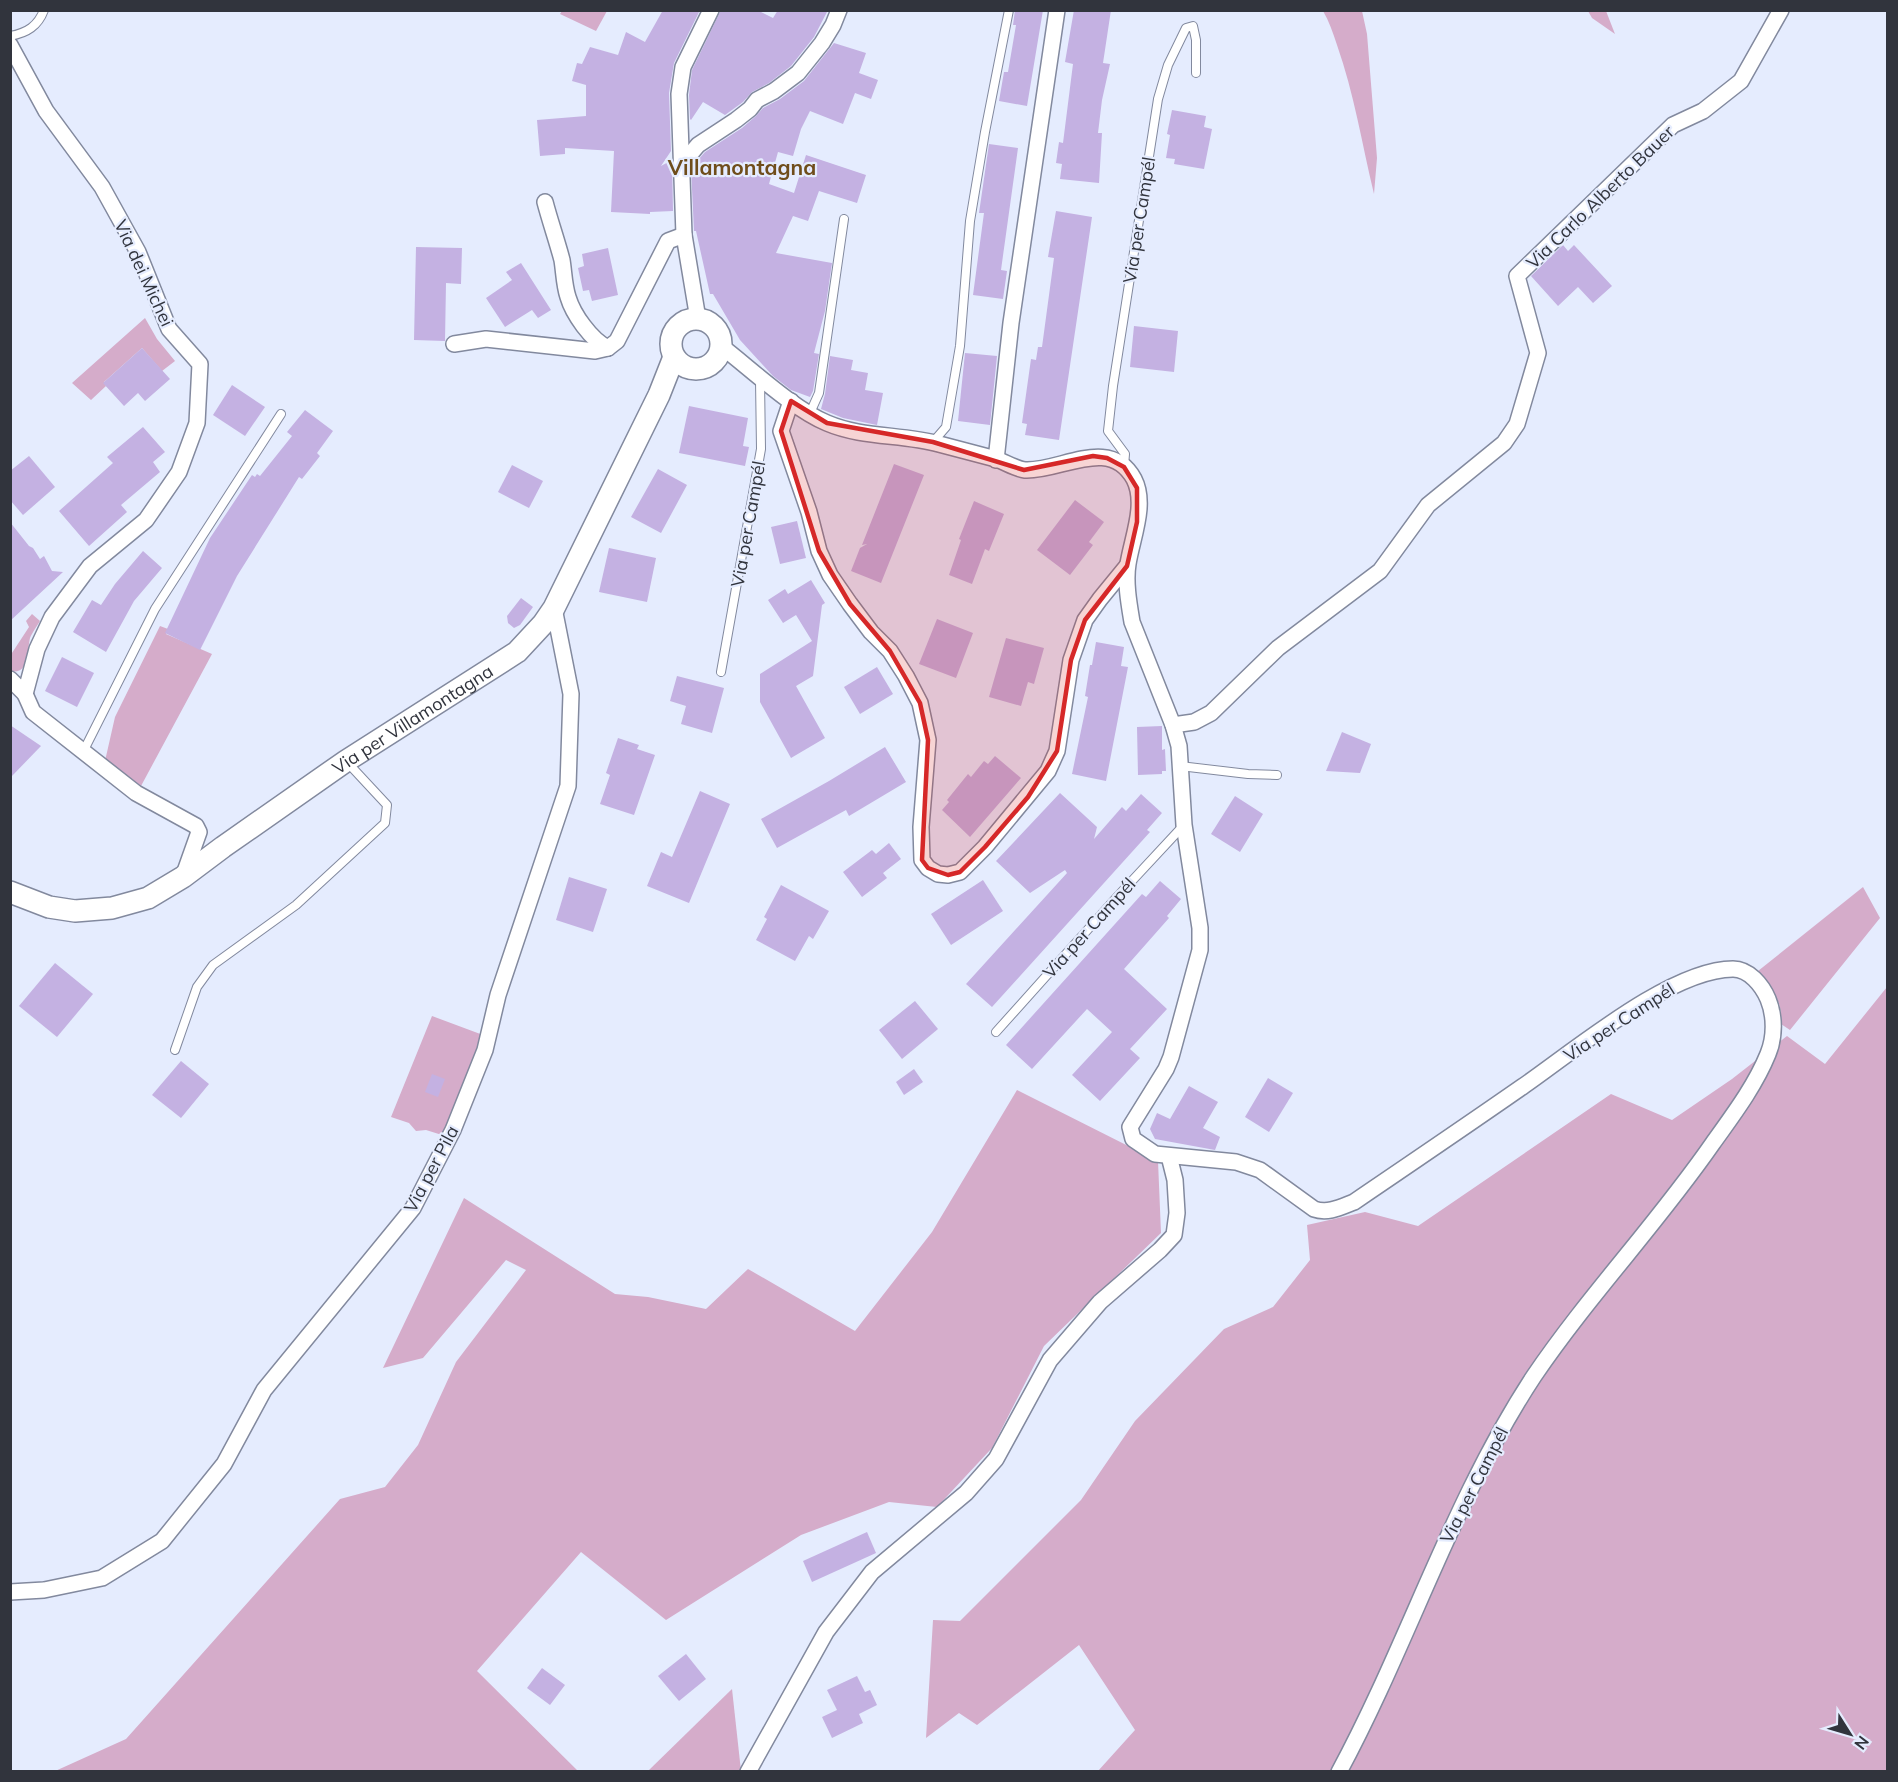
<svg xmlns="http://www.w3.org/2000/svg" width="1898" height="1782" font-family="Mulish,sans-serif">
  <rect width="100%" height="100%" fill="#e5ecfe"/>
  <g fill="#d5acca">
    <polygon points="562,11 562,10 607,11 596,31 560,14"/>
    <path d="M1323,11H1362L1367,34L1377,158L1374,194C1362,144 1354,93 1337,45C1333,33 1329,21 1323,11Z"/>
    <polygon points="1588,11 1606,11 1615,34 1592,18"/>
    <polygon points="145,318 157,339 175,361 162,371 142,348 104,382 106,386 91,400 72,383"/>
    <path d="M32,614L40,621C37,626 32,633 30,638C27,651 29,675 11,671L10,656L29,627L26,621Z"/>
    <polygon points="160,626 168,629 166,634 212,654 141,786 105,761 115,717"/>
    <path d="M1863,887L1880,918L1790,1030L1781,1024C1783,1001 1772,988 1758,971Z"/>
    <polygon points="1887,987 1887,1771 1098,1771 1135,1730 1079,1645 977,1725 959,1713 926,1738 933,1620 960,1621 1081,1500 1135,1421 1224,1329 1273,1307 1310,1260 1307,1225 1365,1212 1418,1226 1611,1094 1672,1120 1732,1079 1787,1036 1825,1064"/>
    <polygon points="432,1016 483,1035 442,1135 426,1130 416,1131 409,1123 391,1117"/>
    <polygon points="1017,1090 1158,1161 1161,1233 1044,1346 992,1448 937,1507 889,1502 801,1535 666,1620 581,1552 477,1671 578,1771 53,1772 126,1739 340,1499 385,1487 418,1445 456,1362 526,1270 506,1260 423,1358 383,1368 464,1198 615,1294 648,1297 706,1309 748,1269 855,1331 932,1232"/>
    <polygon points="732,1689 741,1771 648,1771"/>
  </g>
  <g fill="#c4b1e2">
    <polygon points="663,10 700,10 674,63 669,93 671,151 661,166 672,160 673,211 650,212 650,214 611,212 614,151 565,148 565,154 540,156 537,120 586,116 586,85 572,81 577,63 582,64 590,47 618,55 626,32 645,42"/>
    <polygon points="721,10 757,10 773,18 778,10 828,10 814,37 791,66 769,83 752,92 743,102 725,115 703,102 691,120 690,119 689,95 692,70"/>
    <polygon points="1015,10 1043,10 1027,106 999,101 1004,72 1008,72 1016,25 1013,25"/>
    <polygon points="1074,10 1111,10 1103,63 1110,64 1102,100 1098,133 1102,133 1099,183 1060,179 1062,164 1056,163 1059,142 1063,143 1073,64 1065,62"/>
    <polygon points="834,43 866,53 859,73 878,80 871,99 855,93 843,124 810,111 801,129 793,156 778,152 769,184 794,193 806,155 866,175 857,203 819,191 808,221 793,216 776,253 832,263 825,311 814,353 819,354 813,391 810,397 791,390 773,376 740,340 713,294 710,294 696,231 694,231 691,168 705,152 742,128 756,116 763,108 780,99 804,81"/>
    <polygon points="1172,110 1206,116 1204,127 1212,129 1204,169 1174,164 1175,159 1166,158 1170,135 1167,134"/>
    <polygon points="989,144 1018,148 1001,270 1007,271 1003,299 973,295 984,213 979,213"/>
    <polygon points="1056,211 1092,217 1059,440 1025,435 1027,424 1022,423 1031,359 1036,360 1038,347 1042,347 1054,258 1048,257"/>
    <polygon points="1563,245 1568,251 1574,245 1612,286 1593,303 1578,287 1558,306 1531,276"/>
    <polygon points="416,247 462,248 461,284 446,283 445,341 414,340"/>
    <polygon points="608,248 618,295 592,301 589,290 583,291 578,268 584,266 582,254"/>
    <polygon points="521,263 551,310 538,318 532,310 505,327 486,298 512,280 506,272"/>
    <polygon points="1134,326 1178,331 1174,372 1130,367"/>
    <polygon points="142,348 170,379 145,401 138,393 124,406 103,383"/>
    <polygon points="965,353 997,356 990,425 958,421"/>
    <polygon points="830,356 853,360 851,370 868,373 865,390 883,393 877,425 843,418 821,409 825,394"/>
    <polygon points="232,385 265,407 245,436 213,415"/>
    <polygon points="689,406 748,418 743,446 749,447 745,466 679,453"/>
    <polygon points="305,410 333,431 317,453 320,456 302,479 299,477 237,576 200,650 165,633 210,538 252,475 255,477 257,474 260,476 292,436 287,432"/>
    <polygon points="143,427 165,452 153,462 160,472 121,505 127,512 89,546 59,511 113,463 107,457"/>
    <polygon points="29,456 55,487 23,515 10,500 10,471"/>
    <polygon points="894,464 924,475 881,583 851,571 860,548 867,544 862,545"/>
    <polygon points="512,465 543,481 529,508 498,492"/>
    <polygon points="658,469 687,485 661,533 631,517"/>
    <polygon points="1075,500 1104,522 1089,542 1093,545 1070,575 1037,550"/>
    <polygon points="974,501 1004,514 989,551 985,549 972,584 949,575 961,540 959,539"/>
    <polygon points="797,521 806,558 780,564 771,527"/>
    <polygon points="10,522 29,546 33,548 40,559 44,556 52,571 63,572 10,621"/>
    <polygon points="609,548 656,558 647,602 599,592"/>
    <polygon points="143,551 162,568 134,601 106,652 73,632 92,600 101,605 115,584"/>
    <polygon points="811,580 825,603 822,605 813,676 796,686 825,738 791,758 760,702 760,674 812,641 796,615 783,623 768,600 785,589 788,594"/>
    <polygon points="521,598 533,607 520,625 514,628 508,623 507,616"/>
    <polygon points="937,619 973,633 956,678 919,664"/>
    <polygon points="1006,638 1044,648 1034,684 1028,682 1021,706 989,697"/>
    <polygon points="1096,642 1124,647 1121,666 1128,667 1106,781 1072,774 1088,697 1085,696 1090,665 1092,665"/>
    <polygon points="62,657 94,673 77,707 45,691"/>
    <polygon points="877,667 893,694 860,714 844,687"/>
    <polygon points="677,676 724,688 712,733 681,724 686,706 670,701"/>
    <polygon points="10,725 41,746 10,778"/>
    <polygon points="1162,726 1162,750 1165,749 1166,771 1162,771 1162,774 1138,775 1137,727"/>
    <polygon points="1342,732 1371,744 1360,773 1326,771"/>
    <polygon points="618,738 639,745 637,749 655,755 634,815 600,804 610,775 606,773"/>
    <polygon points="885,747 906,782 849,816 846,810 777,848 761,819 829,781"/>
    <polygon points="995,756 1021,778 970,837 942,810 949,802 947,800 968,774 971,777 984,761 988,764"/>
    <polygon points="700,791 730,804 689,903 647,886 661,852 672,857"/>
    <polygon points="1060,793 1097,827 1094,839 1122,807 1126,811 1141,794 1162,813 1147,830 1150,832 992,1007 966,984 1067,873 1065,870 1030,893 996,861"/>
    <polygon points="1235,796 1263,814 1240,852 1211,834"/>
    <polygon points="889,843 901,859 883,873 887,878 862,897 843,872 872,850 876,854"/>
    <polygon points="569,877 607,889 593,932 556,920"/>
    <polygon points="983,880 1003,911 951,945 931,914"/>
    <polygon points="1160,881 1181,899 1167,916 1169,918 1124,969 1167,1009 1130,1049 1140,1058 1100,1101 1072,1075 1112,1032 1087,1009 1032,1069 1006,1045 1142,894 1146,897"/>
    <polygon points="781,885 829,911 813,939 809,936 795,961 756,940 767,919 764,917"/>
    <polygon points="55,963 93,994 57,1037 19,1006"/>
    <polygon points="915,1001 938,1029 902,1059 879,1030"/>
    <polygon points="181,1061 209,1084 181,1118 152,1095"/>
    <polygon points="914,1069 923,1082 904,1095 896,1082"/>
    <polygon points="432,1074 445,1079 438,1097 425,1092"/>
    <polygon points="1268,1078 1293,1093 1269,1132 1245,1117"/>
    <polygon points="1189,1086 1218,1102 1203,1128 1220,1137 1215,1150 1155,1139 1150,1129 1157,1113 1170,1119"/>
    <polygon points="867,1532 876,1553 812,1582 803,1561"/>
    <polygon points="686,1654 706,1679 679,1701 658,1676"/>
    <polygon points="542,1668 565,1685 550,1705 527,1688"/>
    <polygon points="857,1676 865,1692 870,1690 877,1705 859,1714 863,1723 832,1738 822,1717 837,1710 827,1690"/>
  </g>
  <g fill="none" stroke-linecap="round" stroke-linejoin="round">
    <defs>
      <g id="lane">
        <path d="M10,36C27,33 38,26 44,10"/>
        <polyline points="810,413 819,393 844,219"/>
        <polyline points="933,442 946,427 960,346 970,221 985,132 1009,10"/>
        <polyline points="1124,466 1125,454 1108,431 1113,386 1158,99 1168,65 1186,28 1193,26 1196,40 1196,73"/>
        <polyline points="721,672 761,449 760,380"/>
        <polyline points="83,752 155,609 281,414"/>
        <polyline points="1180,766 1248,774 1277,775"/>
        <polyline points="996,1032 1116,898 1183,826"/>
        <polyline points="175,1050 197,987 213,965 296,905 385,823 387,805 347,762"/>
      </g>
      <g id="street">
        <polyline points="10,45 46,111 102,187 138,252 169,329 200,364 197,423 179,472 146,520 90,566 52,617 37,649 25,694 10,679"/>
        <polyline points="682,164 698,145 736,120 750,109 757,100 774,91 798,73 822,43 833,25 839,10"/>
        <path d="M545,202C550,221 557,241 562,260C564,272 564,285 568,297C573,314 591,340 608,348"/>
        <polyline points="698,319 684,235 679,94 683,67 711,10"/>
        <polyline points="454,344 486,339 595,351 608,348 617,341 668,241 684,235"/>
        <path d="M721,346C751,369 793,409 827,423C862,438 902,434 939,444C958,449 977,454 996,459C1005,462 1016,469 1025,470C1060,472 1110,435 1134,479C1147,504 1132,538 1128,564C1125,582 1129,604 1132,622L1173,725L1179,746L1184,825L1200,928V950L1171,1057L1166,1069L1130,1127L1133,1139L1155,1154L1236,1162L1260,1170L1314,1209C1328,1214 1341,1207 1354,1202C1410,1164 1466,1126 1522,1087C1573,1052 1671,969 1733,969C1749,969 1762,985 1768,999C1775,1016 1775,1037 1768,1054C1755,1086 1733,1115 1713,1143C1657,1224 1589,1295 1534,1376C1453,1499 1409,1642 1339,1772"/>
        <polyline points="791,401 781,431 809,512 819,551 830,575 850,604 871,632 890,651 906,676 920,703 928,740 921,827 922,860 928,868 938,874 948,875 960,872 985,847 1048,771 1057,751 1071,660 1085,620 1100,599 1127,566"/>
        <polyline points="996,460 1011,323 1057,10"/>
        <polyline points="25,694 33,712 136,793 196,826 199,832 183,877"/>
        <polyline points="1173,725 1194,722 1211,713 1278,648 1380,571 1428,505 1504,443 1517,424 1538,353 1517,276 1673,125 1703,111 1741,81 1781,10"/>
        <polyline points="10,1592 44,1590 102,1578 162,1541 224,1464 264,1390 413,1208 453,1130 485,1050 498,995 568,786 571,694 554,608"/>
        <polyline points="748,1772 826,1632 872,1572 966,1493 996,1459 1050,1360 1100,1302 1160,1250 1174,1235 1177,1213 1175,1180 1169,1156"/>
      </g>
      <g id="secondary">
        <circle cx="696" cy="344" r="25"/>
        <path id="s1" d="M10,892L49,907L75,911L112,908L148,898L183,877L223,847L346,761L517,652L543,624L554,608L659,395L674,357"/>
      </g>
    </defs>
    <use href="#lane" stroke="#82899e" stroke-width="10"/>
    <use href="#street" stroke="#82899e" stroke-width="18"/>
    <use href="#secondary" stroke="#82899e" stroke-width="24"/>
    <use href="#lane" stroke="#fff" stroke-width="8"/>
    <use href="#street" stroke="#fff" stroke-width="15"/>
    <use href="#secondary" stroke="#fff" stroke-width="21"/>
  </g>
  <path fill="#d62828" fill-opacity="0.2" stroke="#d62828" stroke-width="4.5" stroke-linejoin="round" d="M791,401L827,423L933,442L1024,470L1093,456L1107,458L1124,467L1137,488V522L1127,566L1085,620L1071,660L1057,751L1028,797L985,847L960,872L948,875L928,868L922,860L928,740L920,703L890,651L850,604L819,551L781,431Z"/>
  <g text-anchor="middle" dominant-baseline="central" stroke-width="4.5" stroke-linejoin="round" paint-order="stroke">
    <g font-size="18" fill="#31343d" stroke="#e5ecfe">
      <text transform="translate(1600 197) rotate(-44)">Via Carlo Alberto Bauer</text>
      <text transform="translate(1139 220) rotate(-81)">Via per Campél</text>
      <text transform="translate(144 273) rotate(65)">Via dei Michei</text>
      <text transform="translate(748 524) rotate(-80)">Via per Campél</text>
      <text stroke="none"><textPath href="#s1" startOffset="462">Via per Villamontagna</textPath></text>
      <text transform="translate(1089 928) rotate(-48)">Via per Campél</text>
      <text transform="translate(1619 1022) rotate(-33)">Via per Campél</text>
      <text transform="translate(431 1169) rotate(-62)">Via per Pila</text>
      <text transform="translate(1474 1485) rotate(-63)">Via per Campél</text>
    </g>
    <g font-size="21" font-weight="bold" fill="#6f4d1b" stroke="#e5ecfe">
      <text x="742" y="167">Villamontagna</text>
    </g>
  </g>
  <rect width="1898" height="1782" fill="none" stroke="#31343d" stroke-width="24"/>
  <g transform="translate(1850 1734) rotate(127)" stroke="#e5ecfe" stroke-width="4.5" paint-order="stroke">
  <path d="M0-4.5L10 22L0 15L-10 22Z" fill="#31343d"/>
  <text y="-9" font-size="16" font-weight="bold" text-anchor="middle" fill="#31343d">N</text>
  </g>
</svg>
